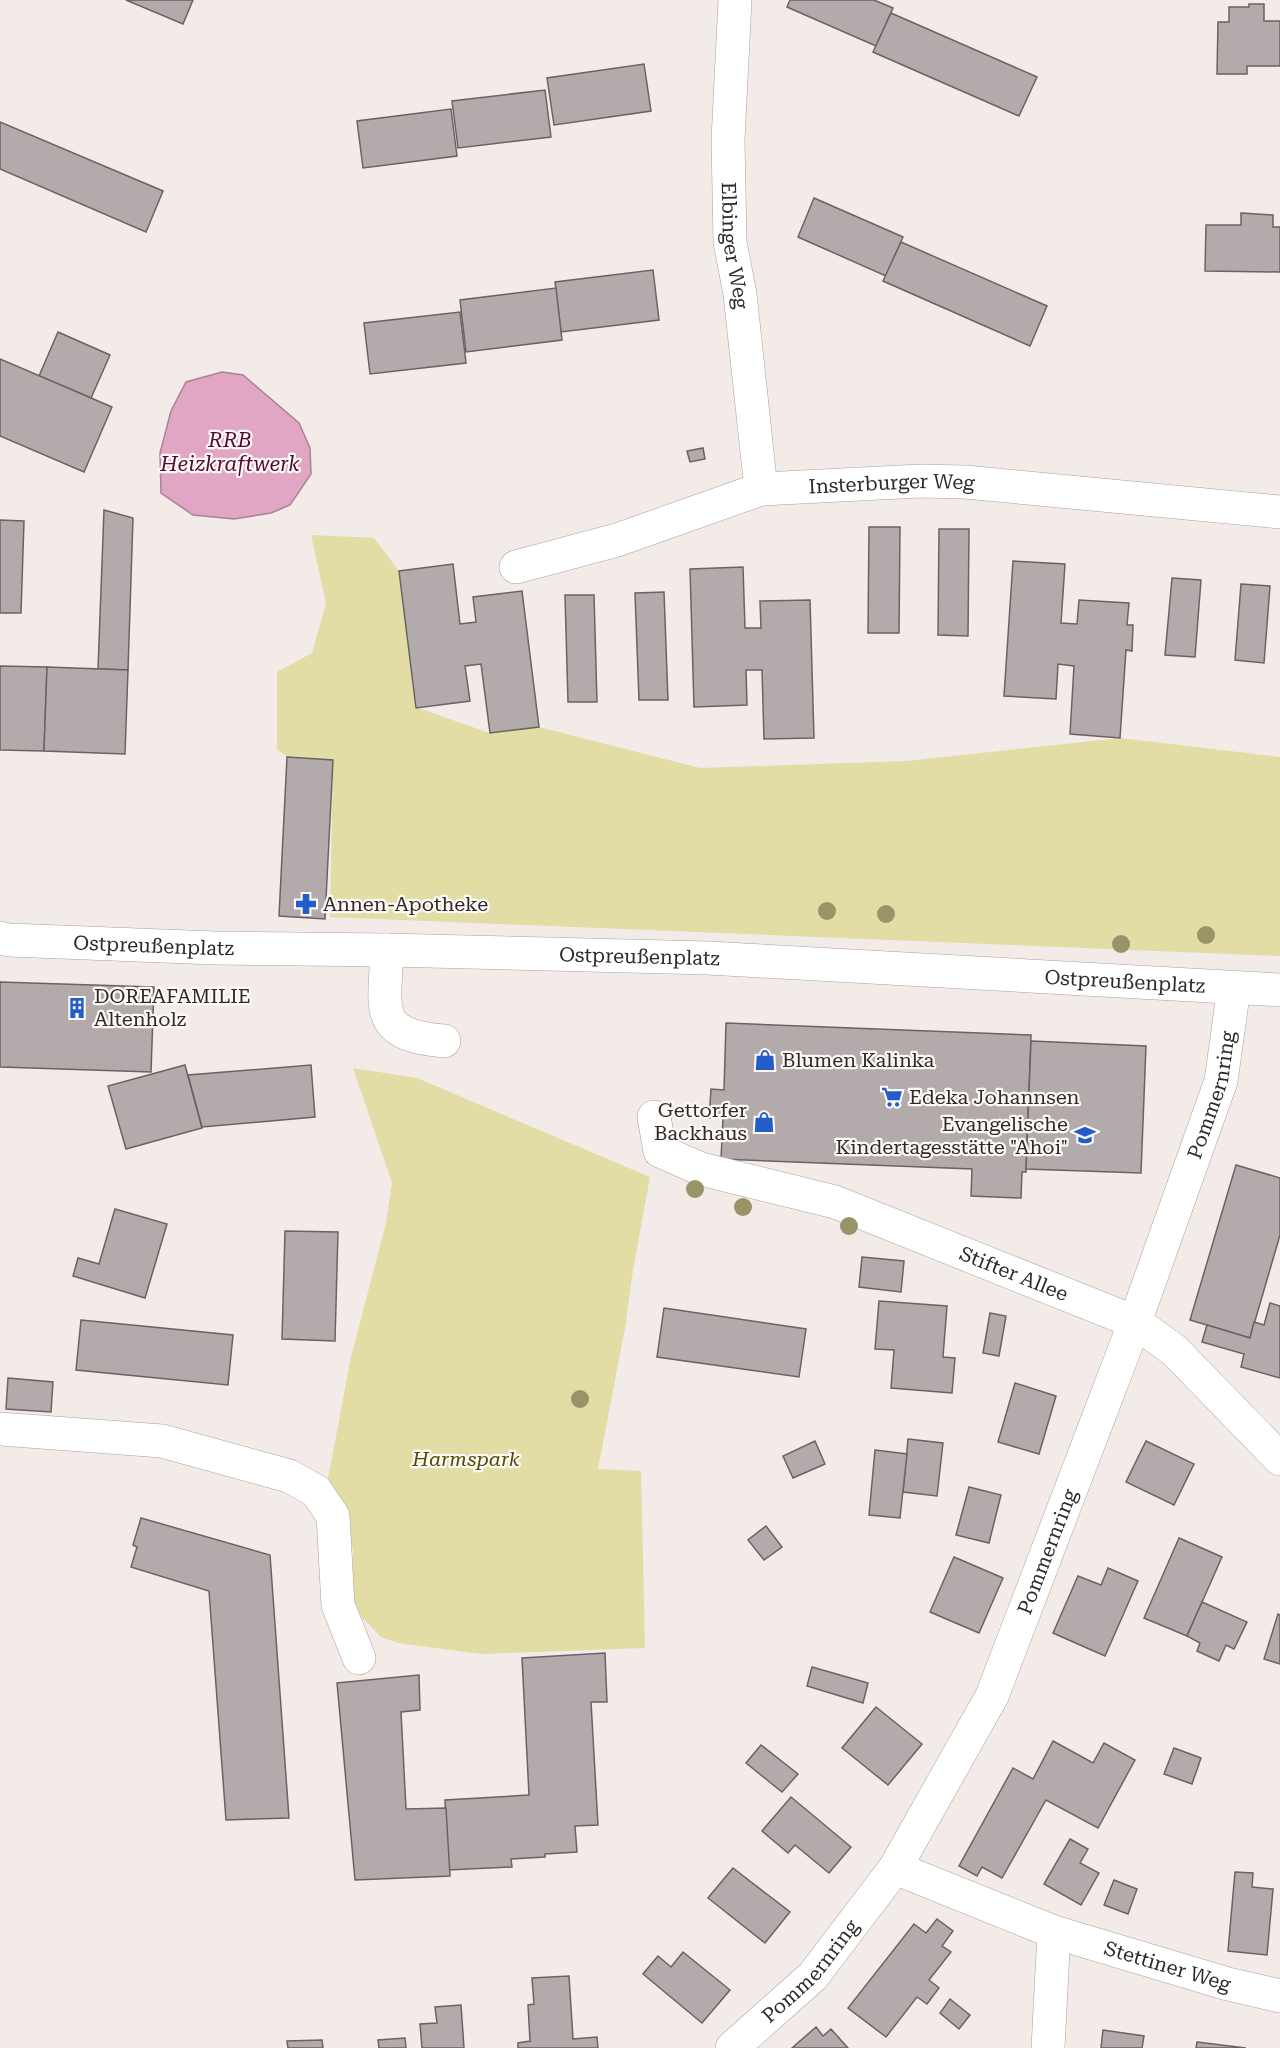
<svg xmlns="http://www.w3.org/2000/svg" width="1280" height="2048" font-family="'Roboto Serif',serif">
  <rect width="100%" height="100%" fill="#f2ebe7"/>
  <g fill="#e1dda5">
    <polygon points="311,535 374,538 399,571 416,707 489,733 539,727 700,768 907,761 1120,738 1280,757 1280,956 330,917 333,760 287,757 277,749 277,672 312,653 326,604"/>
    <polygon points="353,1068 417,1078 650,1177 633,1270 625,1328 598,1469 641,1471 645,1648 480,1654 398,1643 381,1637 357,1612 352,1595 353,1549 346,1522 326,1489 351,1357 386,1223 392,1183"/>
  </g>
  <polygon fill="#e1a6c3" stroke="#ab8195" stroke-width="1.5" points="222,372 243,375 299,423 310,448 311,474 290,505 271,513 234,519 193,515 161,493 160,453 171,411 186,382"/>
  <g fill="#b3abab" stroke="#6b6363" stroke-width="1.5">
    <polygon points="126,0 193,0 183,24"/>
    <polygon points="790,0 874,0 893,8 876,46 787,7"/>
    <polygon points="1249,4 1264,4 1264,21 1280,21 1280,66 1247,66 1247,74 1217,74 1218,22 1229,22 1229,7 1249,7"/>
    <polygon points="891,13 1037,77 1019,116 873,52"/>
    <polygon points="644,64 651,111 554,125 547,78"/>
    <polygon points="545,90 551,137 458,148 452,101"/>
    <polygon points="451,109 457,156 363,168 357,121"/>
    <polygon points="0,122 163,191 146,232 0,169"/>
    <polygon points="814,198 903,237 886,276 798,237"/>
    <polygon points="1241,213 1273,215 1273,227 1280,227 1280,272 1205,271 1206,225 1241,225"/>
    <polygon points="901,242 1047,306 1030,346 883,281"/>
    <polygon points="653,270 659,320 561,332 555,282"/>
    <polygon points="556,288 562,340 466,352 460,300"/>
    <polygon points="460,312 466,363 370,374 364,323"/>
    <polygon points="58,332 110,355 91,398 39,376"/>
    <polygon points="0,359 112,407 84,472 0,436"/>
    <polygon points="703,448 705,459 690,462 687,451"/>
    <polygon points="104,510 133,518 128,670 98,669"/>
    <polygon points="0,520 24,521 21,613 0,613"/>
    <polygon points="869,527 900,527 899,633 868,633"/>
    <polygon points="939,529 969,529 968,636 938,635"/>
    <polygon points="1013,561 1065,564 1061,623 1077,624 1079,600 1129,603 1127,625 1133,625 1132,651 1126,650 1120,738 1070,734 1074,666 1058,664 1056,699 1004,696"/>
    <polygon points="453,564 460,624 476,622 473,597 522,591 539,727 490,733 481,664 465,666 470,701 416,708 399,571"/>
    <polygon points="743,567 745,628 761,628 760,601 810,600 814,738 764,739 762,670 746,670 747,705 694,707 690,569"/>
    <polygon points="1172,578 1201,580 1195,657 1165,655"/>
    <polygon points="1241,584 1270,586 1264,663 1235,660"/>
    <polygon points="664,592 668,700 639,700 635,593"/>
    <polygon points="565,595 594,595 597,702 568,702"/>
    <polygon points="0,666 47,667 44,751 0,750"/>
    <polygon points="47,667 128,670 125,754 44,751"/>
    <polygon points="287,757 333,760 325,919 279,916"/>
    <polygon points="0,982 154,987 151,1072 0,1067"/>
    <polygon points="726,1023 1031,1035 1026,1172 1022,1172 1021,1198 971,1196 972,1169 721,1159 723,1118 710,1118 710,1104 711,1089 724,1090"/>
    <polygon points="1031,1041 1146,1046 1141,1173 1026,1169"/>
    <polygon points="185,1065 202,1128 126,1149 108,1086"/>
    <polygon points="311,1065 315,1117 202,1127 188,1075"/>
    <polygon points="1236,1165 1280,1178 1280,1235 1250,1338 1190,1320"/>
    <polygon points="115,1209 167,1224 145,1298 73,1276 78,1258 99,1264"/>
    <polygon points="285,1231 338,1232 335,1341 282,1339"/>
    <polygon points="862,1257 904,1261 901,1292 859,1287"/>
    <polygon points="879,1301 947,1306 943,1357 955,1358 952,1393 891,1388 894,1350 875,1349"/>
    <polygon points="1270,1303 1280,1306 1280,1378 1241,1367 1244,1354 1202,1342 1207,1325 1250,1338 1254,1322 1264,1325"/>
    <polygon points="664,1308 806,1329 799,1377 657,1357"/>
    <polygon points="990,1313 1006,1316 999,1356 983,1353"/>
    <polygon points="81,1320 233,1335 228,1385 76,1370"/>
    <polygon points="8,1378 53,1382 51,1412 6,1409"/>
    <polygon points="1015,1383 1056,1396 1039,1454 998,1442"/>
    <polygon points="908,1439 943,1443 937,1496 903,1492"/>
    <polygon points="815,1441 825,1464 793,1478 783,1456"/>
    <polygon points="1146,1441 1194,1464 1174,1505 1126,1482"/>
    <polygon points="875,1450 907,1454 900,1518 869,1515"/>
    <polygon points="969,1487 1001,1495 989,1543 956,1535"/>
    <polygon points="141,1518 270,1555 289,1818 226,1820 209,1591 131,1567 137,1547 133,1545"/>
    <polygon points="766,1526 782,1547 764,1560 748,1540"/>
    <polygon points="1179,1538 1222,1557 1187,1636 1144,1618"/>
    <polygon points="954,1557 1003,1578 979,1633 930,1612"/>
    <polygon points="1108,1568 1138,1581 1105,1656 1053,1633 1078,1576 1101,1585"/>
    <polygon points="1202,1602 1247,1622 1234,1649 1226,1645 1219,1661 1197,1651 1200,1643 1187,1636"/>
    <polygon points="1278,1614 1280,1615 1280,1664 1264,1659"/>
    <polygon points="605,1653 607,1702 591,1702 598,1825 575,1826 577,1852 545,1854 545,1857 511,1859 512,1867 448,1870 445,1800 529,1795 522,1658"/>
    <polygon points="812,1667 868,1683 863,1703 807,1686"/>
    <polygon points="419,1675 420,1710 401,1712 406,1809 446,1808 450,1876 355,1880 337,1683"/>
    <polygon points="876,1707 922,1744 888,1785 842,1748"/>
    <polygon points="1053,1741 1093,1763 1104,1743 1135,1760 1098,1828 1046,1800 1002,1878 982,1867 977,1876 959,1866 1013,1768 1033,1779"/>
    <polygon points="761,1745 798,1774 782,1792 746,1763"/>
    <polygon points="1174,1748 1201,1758 1192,1784 1164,1774"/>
    <polygon points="791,1797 851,1847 829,1873 795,1845 788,1853 762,1831"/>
    <polygon points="1070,1839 1088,1849 1080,1863 1099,1873 1081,1905 1044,1884"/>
    <polygon points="733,1868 790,1912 765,1943 708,1898"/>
    <polygon points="1235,1872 1253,1873 1252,1887 1273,1889 1267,1955 1228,1951"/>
    <polygon points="1114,1880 1137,1889 1128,1914 1104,1905"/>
    <polygon points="937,1919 953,1931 942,1946 951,1952 929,1980 939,1988 927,2004 917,1997 886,2037 848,2008 914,1924 926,1933"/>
    <polygon points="683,1952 730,1990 702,2023 643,1974 658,1956 671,1967"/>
    <polygon points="569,1976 573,2039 597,2037 598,2048 518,2048 518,2043 530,2041 528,2005 534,2004 532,1978"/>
    <polygon points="950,1999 970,2015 959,2029 940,2013"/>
    <polygon points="461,2005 464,2048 422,2048 420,2024 437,2023 435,2007"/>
    <polygon points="816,2027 823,2036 831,2029 848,2048 792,2048"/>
    <polygon points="1103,2030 1144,2036 1142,2048 1101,2048"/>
    <polygon points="405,2038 406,2048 379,2048 378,2040"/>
    <polygon points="322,2040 323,2048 288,2048 287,2041"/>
    <polygon points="1197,2042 1246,2048 1196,2048"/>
  </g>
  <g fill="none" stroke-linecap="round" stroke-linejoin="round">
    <defs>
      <g id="minor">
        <path id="s1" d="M735,0L728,140L730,242L740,294L761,489"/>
        <path id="s2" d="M516,567L617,540L761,489L920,481L965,482L1280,512"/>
        <path id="s3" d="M0,938L9,940L215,948L387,950L708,958L1280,990"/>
        <path d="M387,950C385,1009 372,1035 444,1041"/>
        <path id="s4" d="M654,1117L660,1151L701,1169L835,1202L1135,1322L1174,1350L1280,1459"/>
        <polyline points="0,1429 162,1441 289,1476 316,1491 333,1516 338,1605 359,1658"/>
        <path id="s5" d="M895,1868L1054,1932L1228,1984L1280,1996"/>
        <path id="s6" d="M732,2048L813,1976L895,1868L992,1696L1135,1322L1221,1081L1234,988"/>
        <polyline points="1048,2048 1054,1932"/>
      </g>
    </defs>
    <use href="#minor" stroke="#a9a29f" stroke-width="34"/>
    <use href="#minor" stroke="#fff" stroke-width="33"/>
  </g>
  <g fill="#999368">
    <circle cx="827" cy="911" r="9"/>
    <circle cx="886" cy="914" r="9"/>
    <circle cx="1206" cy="935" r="9"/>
    <circle cx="1121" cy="944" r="9"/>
    <circle cx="695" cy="1189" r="9"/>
    <circle cx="743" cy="1207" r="9"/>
    <circle cx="849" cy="1226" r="9"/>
    <circle cx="580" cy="1399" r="9"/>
  </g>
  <defs>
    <symbol id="pharmacy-bare" viewBox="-9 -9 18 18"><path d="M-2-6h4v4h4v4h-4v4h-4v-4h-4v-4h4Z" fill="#225dca" stroke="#fef8f6" stroke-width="2.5" paint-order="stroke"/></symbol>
    <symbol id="building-bare" viewBox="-9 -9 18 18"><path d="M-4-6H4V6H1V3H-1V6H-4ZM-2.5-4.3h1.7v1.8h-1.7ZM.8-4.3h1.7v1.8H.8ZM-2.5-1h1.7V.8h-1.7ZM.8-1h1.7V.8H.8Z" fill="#225dca" stroke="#fef8f6" stroke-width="2.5" paint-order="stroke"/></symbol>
    <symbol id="shop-bare" viewBox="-9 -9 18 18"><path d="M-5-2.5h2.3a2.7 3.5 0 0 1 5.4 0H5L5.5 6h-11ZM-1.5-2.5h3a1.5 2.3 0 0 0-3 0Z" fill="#225dca" stroke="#fef8f6" stroke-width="2.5" paint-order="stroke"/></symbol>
    <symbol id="supermarket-bare" viewBox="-9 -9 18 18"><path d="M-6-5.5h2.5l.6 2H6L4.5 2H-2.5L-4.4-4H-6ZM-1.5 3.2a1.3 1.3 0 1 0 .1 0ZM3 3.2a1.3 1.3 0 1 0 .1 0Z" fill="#225dca" stroke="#fef8f6" stroke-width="2.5" paint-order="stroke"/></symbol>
    <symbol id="school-bare" viewBox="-9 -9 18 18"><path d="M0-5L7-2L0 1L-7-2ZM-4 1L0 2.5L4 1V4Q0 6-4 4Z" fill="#225dca" stroke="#fef8f6" stroke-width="2.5" paint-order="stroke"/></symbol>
  </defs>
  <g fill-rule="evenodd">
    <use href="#pharmacy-bare" x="291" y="889" width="30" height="30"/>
    <use href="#building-bare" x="62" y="993" width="30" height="30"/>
    <use href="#shop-bare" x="750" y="1045" width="30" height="30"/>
    <use href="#supermarket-bare" x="877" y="1082" width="30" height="30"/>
    <use href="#shop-bare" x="749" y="1107" width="30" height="30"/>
    <use href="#school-bare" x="1070" y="1120" width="30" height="30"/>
  </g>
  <g text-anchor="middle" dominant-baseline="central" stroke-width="4.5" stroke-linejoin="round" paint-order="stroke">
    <g font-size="20" fill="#2d2a29" stroke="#fef8f6">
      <text stroke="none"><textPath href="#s1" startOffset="246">Elbinger Weg</textPath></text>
      <text stroke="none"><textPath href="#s2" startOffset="388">Insterburger Weg</textPath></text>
      <text stroke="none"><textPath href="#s3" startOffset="154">Ostpreußenplatz</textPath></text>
      <text stroke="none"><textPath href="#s3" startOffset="640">Ostpreußenplatz</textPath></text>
      <text stroke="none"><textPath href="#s3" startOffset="1126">Ostpreußenplatz</textPath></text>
      <text stroke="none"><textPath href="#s6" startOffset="1082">Pommernring</textPath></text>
      <text stroke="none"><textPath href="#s4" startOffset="410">Stifter Allee</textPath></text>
      <text stroke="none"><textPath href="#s6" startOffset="596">Pommernring</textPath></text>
      <text stroke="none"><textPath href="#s5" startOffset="290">Stettiner Weg</textPath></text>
      <text stroke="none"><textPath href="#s6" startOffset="110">Pommernring</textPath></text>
    </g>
    <g font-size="20" fill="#2d2a29" stroke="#fef8f6" text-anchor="start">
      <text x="323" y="904">Annen-Apotheke</text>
      <text x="94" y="996">DOREAFAMILIE<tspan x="94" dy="23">Altenholz</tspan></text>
      <text x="782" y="1060">Blumen Kalinka</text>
      <text x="909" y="1097">Edeka Johannsen</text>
      <text x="747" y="1110" text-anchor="end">Gettorfer<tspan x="747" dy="23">Backhaus</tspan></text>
      <text x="1068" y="1124" text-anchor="end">Evangelische<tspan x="1068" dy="23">Kindertagesstätte "Ahoi"</tspan></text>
    </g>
    <g font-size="20" font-style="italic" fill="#504b00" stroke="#fef8f6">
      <text x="466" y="1459">Harmspark</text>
    </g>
    <g font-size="21" font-style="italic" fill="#500b35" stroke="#fef8f6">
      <text x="230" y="440">RRB<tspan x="230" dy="24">Heizkraftwerk</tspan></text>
    </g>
  </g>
</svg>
